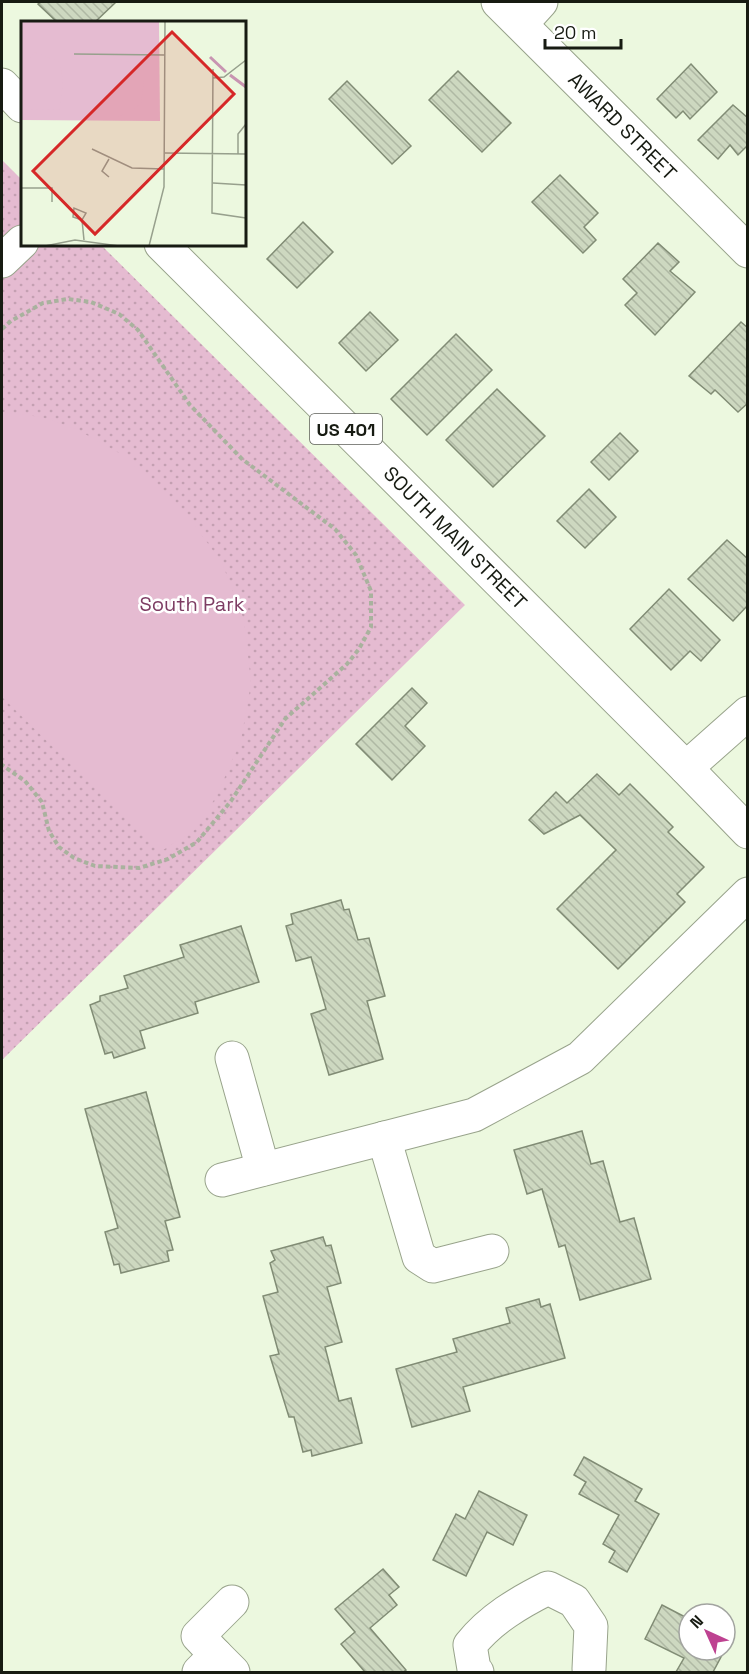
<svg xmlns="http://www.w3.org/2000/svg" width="749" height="1674" font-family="'Space Grotesk',sans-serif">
  <defs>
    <pattern id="grass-dots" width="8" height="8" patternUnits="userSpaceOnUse" patternTransform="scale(1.5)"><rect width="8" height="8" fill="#e5bbd1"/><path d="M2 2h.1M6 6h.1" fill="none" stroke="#c4a0b2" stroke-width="1.8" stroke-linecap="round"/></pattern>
    <pattern id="building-back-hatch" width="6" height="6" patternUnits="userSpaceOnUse" patternTransform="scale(1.5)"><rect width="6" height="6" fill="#cdd8c0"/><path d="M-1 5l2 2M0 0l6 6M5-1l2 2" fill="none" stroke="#afb9a4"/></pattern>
  </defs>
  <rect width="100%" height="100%" fill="#ecf8df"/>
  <polygon fill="url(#grass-dots)" points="2,160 22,180 22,244 101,245 465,605 2,1060"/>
  <polygon fill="#e5bbd1" points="2,412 41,417 76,429 121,454 188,516 222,563 244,620 251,683 241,740 217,795 196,829 160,852 2,697"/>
  <g fill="url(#building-back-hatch)" stroke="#818c75" stroke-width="1.5">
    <polygon points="41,2 116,2 95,22 57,22 38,4"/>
    <polygon points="691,64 717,92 690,119 683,111 676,118 657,99"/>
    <polygon points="458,71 511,123 482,152 429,100"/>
    <polygon points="347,81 411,146 392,164 329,99"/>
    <polygon points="733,105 748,118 748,145 738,155 730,145 718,159 698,140"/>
    <polygon points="560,175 598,213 584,227 596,240 583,253 532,202"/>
    <polygon points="303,222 333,252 297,288 267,259"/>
    <polygon points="658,243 679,262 670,271 695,292 655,335 625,305 637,293 623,279"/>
    <polygon points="370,312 398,340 366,371 339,343"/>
    <polygon points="741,322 748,328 748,403 738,412 715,390 711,394 689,376"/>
    <polygon points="456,334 492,370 427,435 391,399"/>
    <polygon points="497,389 545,436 493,487 446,440"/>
    <polygon points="620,433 638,451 609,480 591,462"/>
    <polygon points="589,489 616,517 585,548 557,521"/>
    <polygon points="727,540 748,559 748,605 733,621 688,579"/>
    <polygon points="669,589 720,640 701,661 690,651 671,670 630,629"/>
    <polygon points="412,688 427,703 405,726 425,746 392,780 356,744"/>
    <polygon points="597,774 619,795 630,784 673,827 668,832 704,867 677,894 685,902 618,969 557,909 616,850 580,815 544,834 529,820 556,792 567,803"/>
    <polygon points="341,900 344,910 349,909 358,940 369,938 385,996 367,1001 383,1059 329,1075 311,1014 326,1009 311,957 296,961 286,926 293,924 291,914"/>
    <polygon points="241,926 259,982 195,1002 198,1013 140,1031 145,1048 114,1058 112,1052 105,1054 90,1005 100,1001 100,996 128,988 124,976 184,957 180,945"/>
    <polygon points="146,1092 180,1217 165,1221 173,1250 167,1251 169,1261 121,1273 119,1264 114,1265 105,1232 118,1228 85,1109"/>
    <polygon points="582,1131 591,1164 603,1161 620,1222 634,1218 651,1279 580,1300 565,1245 559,1247 542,1189 527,1194 514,1150"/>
    <polygon points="323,1237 326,1246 331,1245 341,1283 327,1287 342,1342 325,1347 339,1401 351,1398 362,1443 312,1456 311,1450 303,1452 294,1417 289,1417 270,1356 279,1354 263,1296 278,1292 270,1263 275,1260 271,1251"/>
    <polygon points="539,1299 541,1307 550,1304 565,1358 463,1387 470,1411 412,1427 396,1369 457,1352 453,1339 510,1323 506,1308"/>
    <polygon points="584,1457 642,1489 635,1501 659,1514 627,1572 609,1562 615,1551 603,1544 619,1515 579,1494 586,1482 574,1475"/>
    <polygon points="479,1491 527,1515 513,1545 487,1532 466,1576 433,1560 456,1514 465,1519"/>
    <polygon points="383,1569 399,1587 389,1595 397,1605 370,1628 406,1670 403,1672 365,1672 341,1644 355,1632 335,1609"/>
    <polygon points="662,1605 689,1619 689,1650 712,1650 722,1655 713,1672 676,1672 684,1658 645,1639"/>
  </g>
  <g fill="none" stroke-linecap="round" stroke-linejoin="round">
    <defs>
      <g id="minor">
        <path id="s1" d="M498,2L748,251"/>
        <polyline points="521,24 541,2"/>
        <polyline points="2,261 22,242"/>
        <polyline points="686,768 748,713"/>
        <polyline points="232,1058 263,1169"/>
        <polyline points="384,1138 419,1257 433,1266 492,1251"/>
        <polyline points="222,1180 474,1115 580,1058 748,894"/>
        <polyline points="216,1655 198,1636 232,1602"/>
        <polyline points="199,1672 216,1655 233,1672"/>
        <path d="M477,1672L474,1669L470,1645C491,1619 518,1603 548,1588L574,1601L591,1626L589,1669"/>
      </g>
      <g id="highway">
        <polyline points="2,85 22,106"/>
        <path id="s2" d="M161,244L686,768L748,832"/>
      </g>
    </defs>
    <use href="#minor" stroke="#98a38b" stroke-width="35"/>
    <use href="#highway" stroke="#98a38b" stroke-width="35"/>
    <polyline stroke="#a9b29e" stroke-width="4" stroke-dasharray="4.5 3" stroke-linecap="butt" points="2,329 11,321 43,303 68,299 91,302 119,314 138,330 190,405 242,459 335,529 356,555 371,591 371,627 359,649 347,664 285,719 231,801 197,842 168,859 139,868 95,866 74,858 59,847 49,831 42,802 25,781 2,765"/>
    <use href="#minor" stroke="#fff" stroke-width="33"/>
    <use href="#highway" stroke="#fff" stroke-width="33"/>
  </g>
  <g text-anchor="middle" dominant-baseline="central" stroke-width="5" stroke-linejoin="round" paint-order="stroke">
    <rect fill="#fff" stroke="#5d5f59" stroke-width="1.5" x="310" y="414" width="72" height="30" rx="4.5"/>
    <g font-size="18" font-weight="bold" fill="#171b12">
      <text x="346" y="429">US 401</text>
    </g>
    <g font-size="20" fill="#171b12" stroke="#fff">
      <text stroke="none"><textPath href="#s1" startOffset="176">AWARD STREET</textPath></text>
      <text stroke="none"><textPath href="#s2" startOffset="416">SOUTH MAIN STREET</textPath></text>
    </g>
    <g font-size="20" fill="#7d3c63" stroke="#fff">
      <text x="192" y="604">South Park</text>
    </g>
  </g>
  <g transform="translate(21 21)">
    <rect width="225" height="225" fill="#ecf8df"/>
    <path d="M0,0H138L139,100L0,99Z" fill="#e5bbd1"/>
    <path d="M13,31L39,41L42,61L38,89L0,88V52ZM93,37L112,42L123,59L120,83L98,96L93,95Z" fill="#e5bbd1"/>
    <path fill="none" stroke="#c894b1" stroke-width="3" d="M189,36L205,51M209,54L225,66"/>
    <path fill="none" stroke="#97a08d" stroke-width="1.5" d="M53,33L144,34M192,48L191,192L225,197M192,57L203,56L225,39M71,128L111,147L143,148M144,132L225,133M217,133V113L225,103M88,156L81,150L88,138M192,162L225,164M0,167H31V181M61,199L52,196L53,187L65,192L61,199L63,219M24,225L54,219L98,225M128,225L143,166L144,0"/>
    <path fill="#d62828" fill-opacity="0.15" stroke="#d62828" stroke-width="3" d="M151,11L213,73L74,213L12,150Z"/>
    <rect width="225" height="225" fill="none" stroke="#171b12" stroke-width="3"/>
  </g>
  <rect width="749" height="1674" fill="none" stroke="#171b12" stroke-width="6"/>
  <g transform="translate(707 1632) rotate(315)"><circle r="28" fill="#ffffff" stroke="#a2a4a0" stroke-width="1.5"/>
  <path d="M0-4.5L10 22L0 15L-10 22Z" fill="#be4291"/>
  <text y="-9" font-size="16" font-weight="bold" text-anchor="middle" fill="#171b12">N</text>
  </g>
  <path d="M545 39v9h76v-9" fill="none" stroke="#171b12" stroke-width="3"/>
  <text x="554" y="39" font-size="18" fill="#171b12" stroke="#ffffff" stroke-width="4.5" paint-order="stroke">20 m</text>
</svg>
